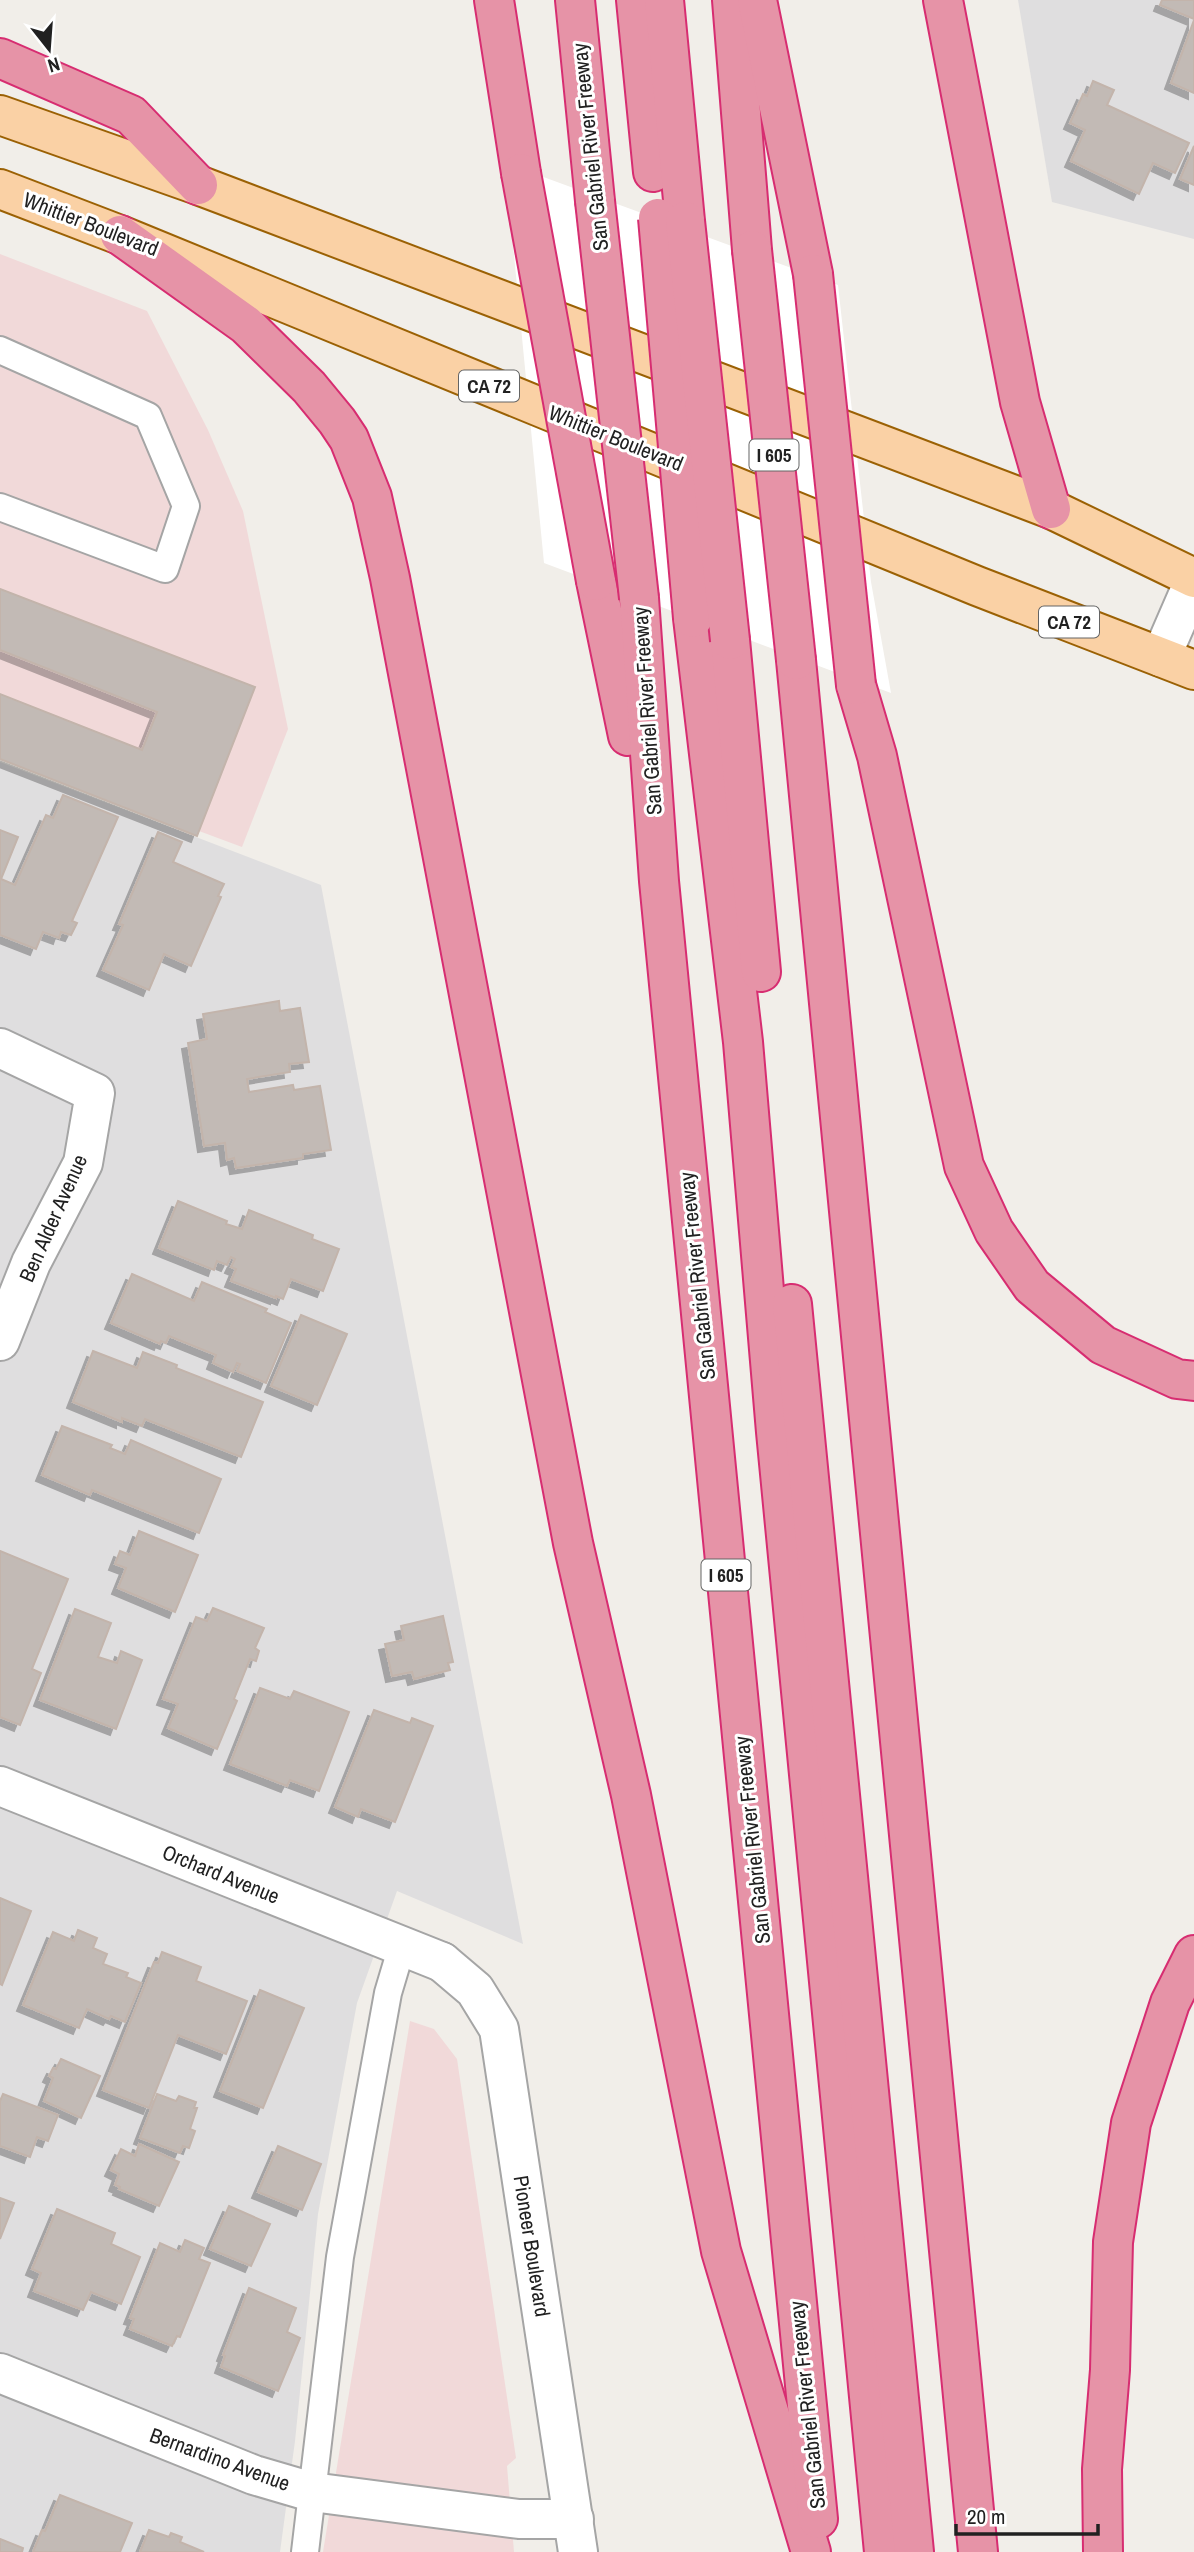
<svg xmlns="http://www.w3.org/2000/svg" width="1194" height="2552" font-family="'Archivo Narrow',sans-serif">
  <defs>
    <filter id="shadow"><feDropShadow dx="-6" dy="6" stdDeviation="0" flood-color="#0004"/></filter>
  </defs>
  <rect width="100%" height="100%" fill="#f1eee9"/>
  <g fill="#dfdedf">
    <polygon points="1018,0 1194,0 1194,239 1052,202"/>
    <polygon points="0,762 321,885 523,1944 397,1891 357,2003 318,2214 295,2441 280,2552 0,2552"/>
  </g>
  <g fill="#f1d9d9">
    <polygon points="0,254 147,311 208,430 243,511 288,729 242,847 0,757"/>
    <polygon points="410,2021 434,2029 457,2059 516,2458 507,2466 514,2552 323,2552"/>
  </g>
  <polygon fill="#fff" points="505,163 838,285 871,582 891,693 544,563"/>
  <g fill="#c2bab5" stroke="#c3b4ab" stroke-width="2" filter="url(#shadow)">
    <polygon points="1162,0 1194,0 1194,19 1160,5"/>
    <polygon points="1194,20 1194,93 1171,83"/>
    <polygon points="1093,81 1114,90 1107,105 1189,143 1175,173 1153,163 1139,194 1071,161 1085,130 1070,123 1083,94 1087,96"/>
    <polygon points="1194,146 1194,185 1180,179"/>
    <polygon points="0,589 255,687 197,836 0,759 0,694 142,750 157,712 0,650"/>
    <polygon points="63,795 118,817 72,921 77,923 71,935 61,932 59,938 43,932 36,949 0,935 0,830 18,837 1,879 15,885 46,815 53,818"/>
    <polygon points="158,832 182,842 173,862 224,884 218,896 221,897 191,966 164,954 149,990 103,970 123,925 119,924"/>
    <polygon points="279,1001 280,1011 300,1008 309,1062 289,1064 290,1072 247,1079 249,1092 293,1085 294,1090 320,1086 331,1150 303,1154 303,1158 236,1168 234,1158 227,1160 225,1143 204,1146 188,1043 207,1039 203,1014"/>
    <polygon points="178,1201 227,1221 226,1224 242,1229 249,1210 313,1235 312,1239 339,1249 323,1291 291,1279 283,1299 276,1296 276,1298 231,1281 236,1269 231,1267 235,1259 231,1257 227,1265 217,1261 214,1270 159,1248"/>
    <polygon points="132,1274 194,1301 202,1282 267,1309 265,1312 291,1323 266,1383 237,1371 240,1364 237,1363 233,1372 213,1363 216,1355 169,1336 166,1343 161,1341 160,1344 111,1323"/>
    <polygon points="301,1315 347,1334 317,1405 271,1386"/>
    <polygon points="93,1351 137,1368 143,1352 177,1365 176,1368 263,1402 241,1457 145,1419 142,1426 122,1418 122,1422 73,1402"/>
    <polygon points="62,1426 112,1445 110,1448 125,1454 131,1440 221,1479 199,1533 92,1490 90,1495 42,1475"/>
    <polygon points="139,1531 198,1555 175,1612 118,1588 126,1568 115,1564 120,1551 130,1555"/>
    <polygon points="0,1551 68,1579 32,1669 41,1673 20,1725 0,1717"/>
    <polygon points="213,1608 264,1628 255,1648 259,1651 256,1661 250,1659 234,1699 237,1701 217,1749 168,1728 178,1704 163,1699 196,1617 207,1621"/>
    <polygon points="75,1609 111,1623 98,1657 117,1663 121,1651 142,1660 116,1729 40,1700"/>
    <polygon points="443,1616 453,1662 448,1663 450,1670 414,1679 412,1672 392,1676 385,1644 404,1640 401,1626"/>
    <polygon points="260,1688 290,1699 294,1691 349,1712 319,1791 290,1780 287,1786 230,1764"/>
    <polygon points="374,1710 410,1723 412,1718 433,1726 395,1822 361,1809 358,1817 335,1807"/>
    <polygon points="0,1898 31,1911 2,1985 0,1984"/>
    <polygon points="78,1930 97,1938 93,1948 107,1954 103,1964 128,1973 126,1977 141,1983 125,2022 111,2016 109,2019 87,2009 79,2028 23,2005 53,1932 74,1941"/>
    <polygon points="162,1952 201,1967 196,1981 247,2001 226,2054 178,2035 149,2108 103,2090 154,1962 158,1963"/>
    <polygon points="260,1990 304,2008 263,2108 220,2091"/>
    <polygon points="61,2059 100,2076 81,2118 44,2101 53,2078 49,2076 53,2068 56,2069"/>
    <polygon points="3,2094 58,2115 48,2141 37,2137 30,2157 0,2146 0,2101"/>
    <polygon points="157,2094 176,2101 179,2096 196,2102 194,2108 197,2108 190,2129 195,2131 189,2148 183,2146 180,2153 140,2138"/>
    <polygon points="139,2144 179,2162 159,2206 119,2189 120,2187 115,2185 119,2174 111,2170 121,2149 135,2156"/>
    <polygon points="278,2146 321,2164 302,2210 258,2192"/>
    <polygon points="0,2198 14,2203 0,2239"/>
    <polygon points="229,2206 270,2224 251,2266 210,2249"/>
    <polygon points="57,2209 115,2233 111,2244 140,2257 121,2304 91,2292 83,2310 34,2291 41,2273 32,2269"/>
    <polygon points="185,2240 204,2248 199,2259 210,2263 180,2337 177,2336 172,2346 130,2329 134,2319 130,2318 160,2243 180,2252"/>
    <polygon points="249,2288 296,2308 287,2332 300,2338 278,2391 221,2367 225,2356 223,2355"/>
    <polygon points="60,2495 132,2523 120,2552 33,2552 42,2530 45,2531"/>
    <polygon points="149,2530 169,2537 171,2533 182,2537 180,2542 204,2552 140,2552"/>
    <polygon points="0,2539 23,2548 22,2552 0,2552"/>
  </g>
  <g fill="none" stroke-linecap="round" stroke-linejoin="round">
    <defs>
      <g id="service">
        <polyline points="0,350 148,416 186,506 165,569 0,507"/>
        <polyline points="305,2552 340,2257 388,1993 402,1946"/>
      </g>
      <g id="minor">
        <polyline points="1161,657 1194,581"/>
        <polyline points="0,1048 95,1093 83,1163 31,1263 0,1341"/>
        <polyline points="0,1786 442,1962"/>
        <polyline points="0,2373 254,2475 312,2492 519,2519 574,2519"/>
      </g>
      <polyline id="tertiary" points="442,1962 475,1990 499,2029 578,2552"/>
      <g id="primary">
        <polyline points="0,115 198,185 1051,509 1194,578"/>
        <polyline points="0,189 120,235 977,586 1194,670"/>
      </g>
      <g id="motorway">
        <polyline points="494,0 521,173"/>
        <polyline points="575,0 595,201"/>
        <polyline points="636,0 653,172"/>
        <polyline points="664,0 685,221"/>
        <polyline points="732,0 752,250"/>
        <polyline points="757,0 813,274"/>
        <polyline points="943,0 1020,402 1051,509"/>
        <polyline points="0,58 131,115 198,185"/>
        <polyline points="120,235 246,325 309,387 337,421 349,439 372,497 390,578 573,1543 631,1795 721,2251 811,2552"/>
        <polyline points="596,581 628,736"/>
        <polyline points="639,598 659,881 818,2519"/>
        <polyline points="693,618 743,1042 776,1432 884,2552"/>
        <polyline points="730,640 761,972"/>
        <polyline points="796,660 978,2552"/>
        <polyline points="856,685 877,756 964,1166 994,1231 1032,1286 1103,1345 1177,1379 1194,1381"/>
        <polyline points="792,1304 914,2552"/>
        <polyline points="1103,2552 1102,2469 1110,2370 1113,2242 1131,2123 1170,2003 1194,1955"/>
      </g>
    </defs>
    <use href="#service" stroke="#a5a5a5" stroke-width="30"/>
    <use href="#minor" stroke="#a5a5a5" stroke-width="42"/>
    <use href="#tertiary" stroke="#a5a5a5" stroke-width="42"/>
    <use href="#primary" stroke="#9b6104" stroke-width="42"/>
    <use href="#motorway" stroke="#d72d71" stroke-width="42"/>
    <use href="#service" stroke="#fff" stroke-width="26"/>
    <use href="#minor" stroke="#fff" stroke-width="38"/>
    <use href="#tertiary" stroke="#fff" stroke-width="38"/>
    <use href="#primary" stroke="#fad1a5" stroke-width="38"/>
    <use href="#motorway" stroke="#e693a7" stroke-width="38"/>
    <defs>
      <g id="motorway-bridge">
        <polyline points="521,173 596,581"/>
        <polyline points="595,201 639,598"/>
        <polyline points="658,218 693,618"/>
        <polyline points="685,221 730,640"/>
        <polyline points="752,250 796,660"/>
        <polyline points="813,274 856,685"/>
      </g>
    </defs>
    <use href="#motorway-bridge" stroke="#d72d71" stroke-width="42" stroke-linecap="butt"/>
    <use href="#motorway-bridge" stroke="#e693a7" stroke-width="38"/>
  </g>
  <g text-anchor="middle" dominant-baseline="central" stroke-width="6" stroke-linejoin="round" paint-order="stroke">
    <g fill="#fff" stroke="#646464" stroke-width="2">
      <rect x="459" y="370.5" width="60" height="31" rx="5"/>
      <rect x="749.5" y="439.5" width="49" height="31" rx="5"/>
      <rect x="1039" y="606.5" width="60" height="31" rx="5"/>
      <rect x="701.5" y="1559.5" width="49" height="31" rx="5"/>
    </g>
    <g font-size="19" font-weight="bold" fill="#212121">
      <text x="489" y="386">CA 72</text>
      <text x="774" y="455">I 605</text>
      <text x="1069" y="622">CA 72</text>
      <text x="726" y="1575">I 605</text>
    </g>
    <g font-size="21" fill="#212121" stroke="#fff">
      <text transform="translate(590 147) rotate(-96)">San Gabriel River Freeway</text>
      <text transform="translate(91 224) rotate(21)">Whittier Boulevard</text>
      <text transform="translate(616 438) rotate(22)">Whittier Boulevard</text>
      <text transform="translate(647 711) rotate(-94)">San Gabriel River Freeway</text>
      <text transform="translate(53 1218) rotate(-66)">Ben Alder Avenue</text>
      <text transform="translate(697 1276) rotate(-96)">San Gabriel River Freeway</text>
      <text transform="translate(752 1840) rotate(-96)">San Gabriel River Freeway</text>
      <text transform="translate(221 1874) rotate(22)">Orchard Avenue</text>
      <text transform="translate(532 2246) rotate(81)">Pioneer Boulevard</text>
      <text transform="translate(807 2405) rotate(-96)">San Gabriel River Freeway</text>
      <text transform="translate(220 2459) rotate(20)">Bernardino Avenue</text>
    </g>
  </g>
  <g transform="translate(49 49) rotate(163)" stroke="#ffffff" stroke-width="5" paint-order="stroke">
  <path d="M0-5L12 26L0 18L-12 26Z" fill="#212121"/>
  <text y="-10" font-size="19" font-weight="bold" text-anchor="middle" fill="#212121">N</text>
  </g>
  <path d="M956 2524v10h142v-10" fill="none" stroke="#212121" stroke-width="3.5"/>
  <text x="967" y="2524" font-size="21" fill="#212121" stroke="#ffffff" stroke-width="5" paint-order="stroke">20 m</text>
</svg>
